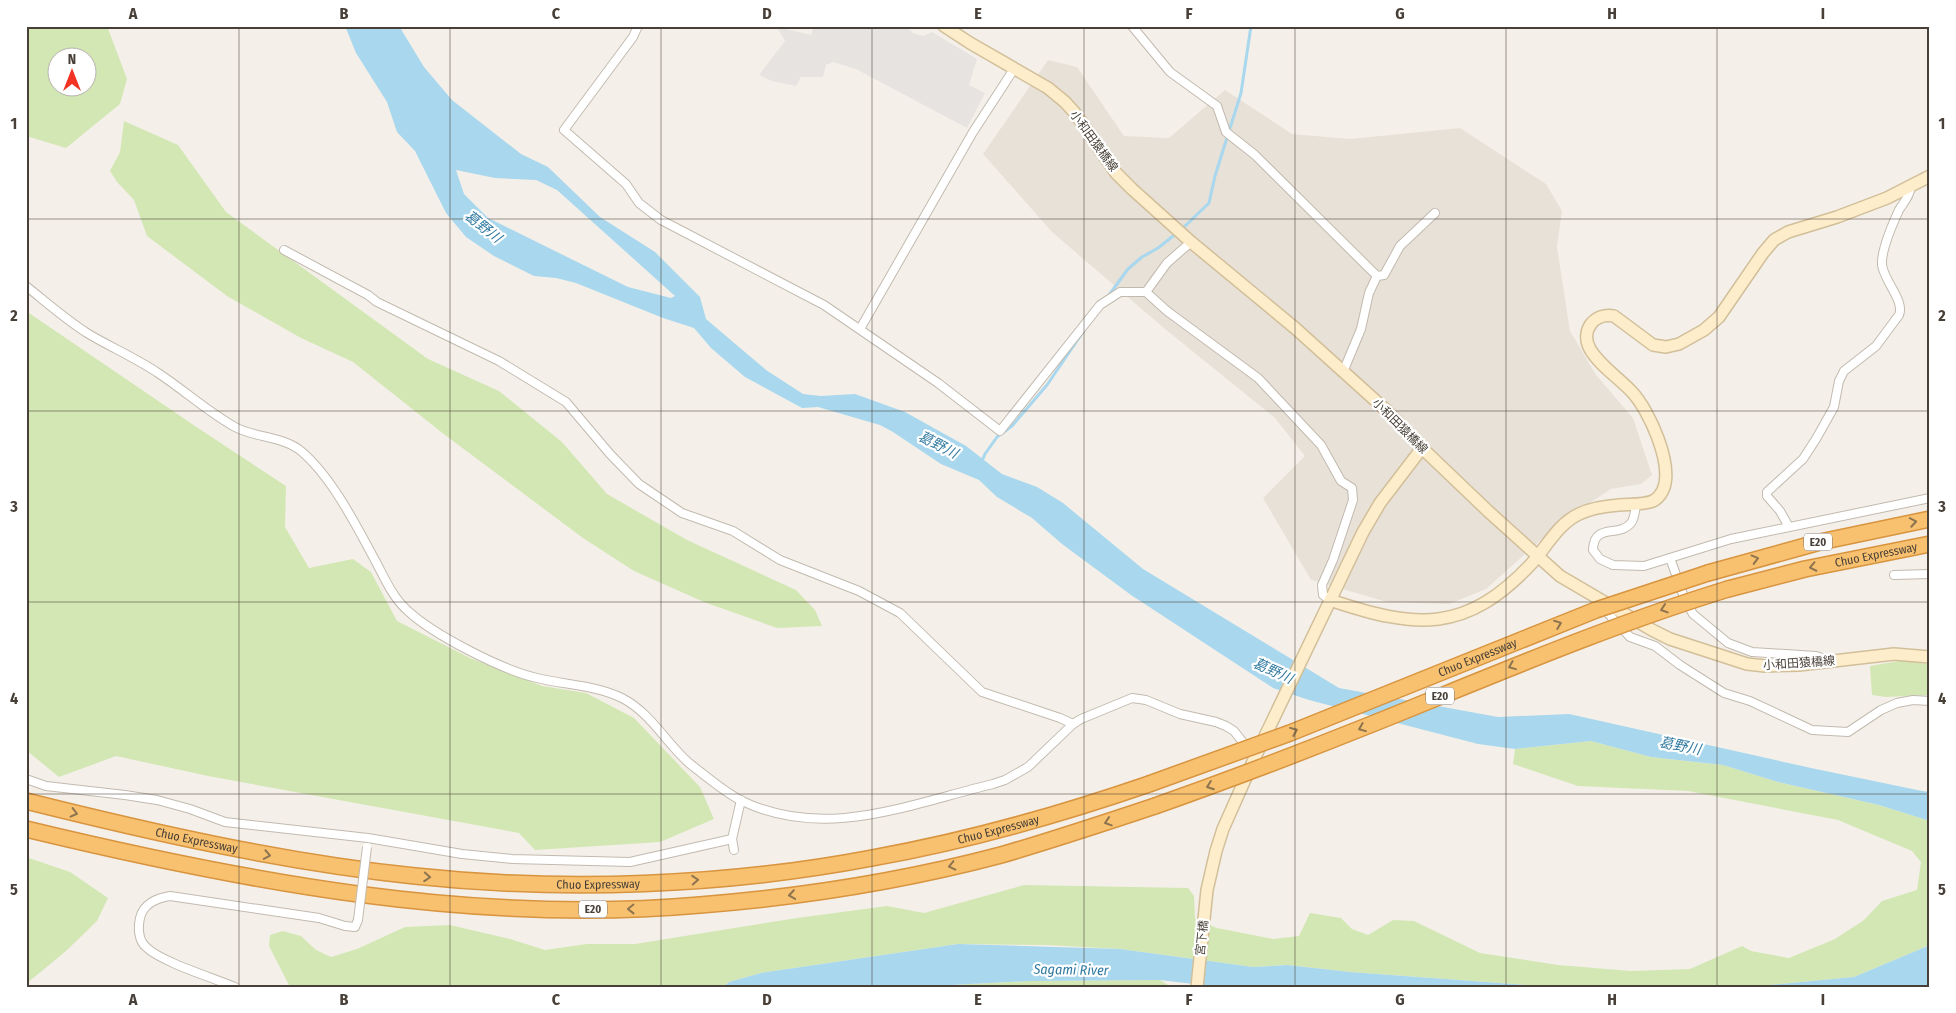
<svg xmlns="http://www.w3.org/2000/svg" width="1956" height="1013" font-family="'Fira Sans Condensed','Noto Sans JP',sans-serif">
  <rect width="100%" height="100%" fill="#f4f0e9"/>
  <polygon fill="#e8e1d8" points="1048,60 1077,67 1124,136 1169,138 1225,90 1292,134 1350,139 1460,128 1546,184 1562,211 1557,247 1570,331 1596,375 1633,418 1652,475 1641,484 1611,489 1561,522 1486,589 1449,604 1387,602 1311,580 1263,498 1305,456 1275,418 1165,329 1052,232 983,154"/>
  <g fill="#d3e7b4" fill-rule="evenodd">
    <path d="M26,26H107L127,79L120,104L66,148L26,136ZM58,58H88V88H58Z"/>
    <polygon points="124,121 178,145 226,212 428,359 499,391 562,442 607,494 687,540 796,590 815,610 822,626 777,628 704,602 634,571 583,538 445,435 353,362 301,338 227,296 147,236 134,200 117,182 110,171 120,152"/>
    <polygon points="26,311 198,428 286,486 285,527 309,568 353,559 371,572 397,621 470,658 542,686 586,693 634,718 700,787 714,819 660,842 535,850 519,833 208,776 116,756 59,777 26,750"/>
    <polygon points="1905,660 1930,665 1930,695 1886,697 1872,695 1870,666"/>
    <polygon points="1591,741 1651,757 1723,765 1778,782 1879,805 1930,821 1930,945 1854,977 1748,987 1554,987 1350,972 1287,965 1253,967 1120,949 1046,945 958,944 761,973 729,982 723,987 290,987 269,946 270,935 283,931 301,936 316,950 331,957 357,949 405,927 450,925 510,939 545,950 587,944 635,944 797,918 887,906 924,913 1024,885 1188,888 1194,896 1195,919 1217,928 1273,939 1299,936 1310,913 1341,918 1352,929 1368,935 1393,920 1414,921 1480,953 1558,965 1631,971 1690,969 1742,946 1751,951 1789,958 1835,939 1864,920 1882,901 1917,890 1921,862 1912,851 1838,820 1688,791 1578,786 1513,764 1515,749"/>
    <polygon points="26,857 70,872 108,898 97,921 66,951 26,984"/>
    <polygon points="1160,980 1171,987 913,987 1028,981"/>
  </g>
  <polygon fill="#e6e3e1" points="814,26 906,26 913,33 923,36 932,32 977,59 969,85 985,93 967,128 856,69 833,62 826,65 823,77 801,77 796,86 772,81 759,75 785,41 777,27 811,35"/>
  <g fill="#a8d7ee" fill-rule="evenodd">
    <path d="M345,26H399L424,67L452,100L521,154L548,167L600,217L655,252L700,297L706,319L766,370L803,394L821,396L855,394L905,412L966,446L1002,474L1037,487L1063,503L1143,569L1339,688L1498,717L1569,714L1811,768L1922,791L1930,792V821L1879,805L1778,782L1723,765L1651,757L1591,741L1515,749L1478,744L1309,700L1273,688L1131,595L1062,544L1032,518L997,497L979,480L941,464L893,432L880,425L818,407L802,408L745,377L711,348L694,328L663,318L576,283L556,278L534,276L494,256L466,237L446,213L415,151L397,132L387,102L356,53ZM456,170L495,178L536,180L557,190L675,296L671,298L628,287L488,218L464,194Z"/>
    <polygon points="958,944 1120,949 1253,967 1287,965 1350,972 1554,987 1219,987 1160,980 1028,981 913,987 723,987 729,982 761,973"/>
    <polygon points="1930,945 1930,987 1748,987 1854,977"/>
  </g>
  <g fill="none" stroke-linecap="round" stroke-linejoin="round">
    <g stroke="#a8d7ee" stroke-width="3">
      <polyline points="1182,229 1209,203 1215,176 1241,93 1251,26"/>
      <polyline points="1109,295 1128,269 1142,257 1158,248 1177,233"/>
      <polyline points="982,461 985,454 997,437 1012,426 1047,385 1085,329"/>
    </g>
    <defs>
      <g id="street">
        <polyline points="638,26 633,37 564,130 626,184 639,203 661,220 824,305 938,383 1000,431 1100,305 1120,292 1146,292 1167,311 1258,378 1321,445 1341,481 1352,488 1353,500 1333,560 1322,585 1323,595 1330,600"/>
        <polyline points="1132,26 1170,72 1217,106 1226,132 1255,155 1377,276 1369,293 1361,329 1343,372"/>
        <polyline points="284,250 368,295 377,302 499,361 566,402 610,454 639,484 682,513 733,531 780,560 859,591 900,613 982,692 1060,718 1073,724"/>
        <polyline points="1377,276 1384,275 1400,246 1435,213"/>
        <path d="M26,286C46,302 65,319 87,333C110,347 136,358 158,373C184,390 208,412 235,427C255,438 283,436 301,451C332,477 357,527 376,562C385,579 393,598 408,611C434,635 502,670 537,678C565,685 596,685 622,698C651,713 666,743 689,763C703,774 727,794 742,801C826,841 909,804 993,784L1005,780L1028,767L1073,724L1081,719L1132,698L1146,700L1180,714L1216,722L1226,726L1234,731L1249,750"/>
        <polyline points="1146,292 1167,263 1191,242"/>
        <polyline points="860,329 973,132 1014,69"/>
        <path d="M1636,504C1635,510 1635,518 1631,523C1619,538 1594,522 1593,550L1600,559L1613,565L1644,566L1731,539L1930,498"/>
        <path d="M1789,527L1780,511L1767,496V492L1803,459L1816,439L1834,407L1839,381L1844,371L1876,346L1899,315C1905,301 1884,281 1882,265C1881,251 1893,223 1899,210C1904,202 1910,196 1911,186"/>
        <polyline points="1670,558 1685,600 1693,614 1728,643 1752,652 1816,656 1827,660"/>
        <polyline points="1894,575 1930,574"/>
        <polyline points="1602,607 1630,637 1655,646 1680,665 1724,693 1750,701 1812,730 1848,732 1881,710 1897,703 1913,700 1930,701"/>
        <polyline points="26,779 46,786 125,795 157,800 190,809 225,822 368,838 462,854 512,859 630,862 732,839"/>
        <polyline points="734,850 732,839 741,800"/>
        <path d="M235,987C214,978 161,962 146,947C138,940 138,927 140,918C143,904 157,898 170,896L319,918L345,926L355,927L358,920"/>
      </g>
      <g id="secondary">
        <polyline points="944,26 970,43 1048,88 1065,102 1075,113 1116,173 1132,189 1191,242 1295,328 1387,411 1422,448 1489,512 1560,576 1652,630 1670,639 1747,664 1765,666 1799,665 1894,654 1930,657"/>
        <path d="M1330,600C1416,629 1466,634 1532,563C1547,546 1558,524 1579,514C1591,508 1606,506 1619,505C1630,504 1643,505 1653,501C1657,499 1661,494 1663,490C1674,465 1649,410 1632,392C1619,378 1599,365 1590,349C1580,331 1594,312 1614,316L1653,345L1666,347L1679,344L1704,330L1719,317L1763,253L1774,240L1788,232L1837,217L1887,198L1930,176"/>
        <polyline points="1197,987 1207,890 1216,851 1223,829 1255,757 1363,532 1380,503 1422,448"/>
      </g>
      <g id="highway">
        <polyline points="1708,573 1820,542 1930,519"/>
        <path id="s1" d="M1728,589L1805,569L1930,544"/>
        <path id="s2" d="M26,801C154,833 283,862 415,876C564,892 725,886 872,858C967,841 1059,815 1149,784"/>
        <path d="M26,829C246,882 473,925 700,905C801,897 903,881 1001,855C1053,840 1104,823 1155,806"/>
      </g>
    </defs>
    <use href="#street" stroke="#c2baaf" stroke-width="10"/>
    <use href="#secondary" stroke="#d2bf9a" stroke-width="14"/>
    <use href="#highway" stroke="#d8943f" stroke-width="18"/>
    <use href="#street" stroke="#fff" stroke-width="8"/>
    <use href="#secondary" stroke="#fdedcb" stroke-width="11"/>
    <use href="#highway" stroke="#f8c170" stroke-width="15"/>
    <defs>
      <polyline id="street-bridge" points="358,920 367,847"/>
      <g id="highway-bridge">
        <path id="s3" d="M1149,784L1290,733L1596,610L1708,573"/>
        <path d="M1155,806C1226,781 1297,754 1367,726C1487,678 1604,627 1728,589"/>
      </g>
    </defs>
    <use href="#street-bridge" stroke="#c2baaf" stroke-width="10" stroke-linecap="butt"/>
    <use href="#highway-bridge" stroke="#d8943f" stroke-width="18" stroke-linecap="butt"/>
    <use href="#street-bridge" stroke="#fff" stroke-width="8"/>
    <use href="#highway-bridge" stroke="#f8c170" stroke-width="15"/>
  </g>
  <defs><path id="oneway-chevron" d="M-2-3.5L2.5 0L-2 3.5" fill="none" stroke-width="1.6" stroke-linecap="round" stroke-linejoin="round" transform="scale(1.25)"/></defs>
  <g stroke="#8e744e">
    <use href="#oneway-chevron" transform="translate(1913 522) rotate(-10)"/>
    <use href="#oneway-chevron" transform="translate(1755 559) rotate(-15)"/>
    <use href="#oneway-chevron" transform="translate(1813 567) rotate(168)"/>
    <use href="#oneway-chevron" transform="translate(1664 609) rotate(162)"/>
    <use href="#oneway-chevron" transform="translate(1558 624) rotate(-21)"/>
    <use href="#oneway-chevron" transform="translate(1512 666) rotate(158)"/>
    <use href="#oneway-chevron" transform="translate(1362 728) rotate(158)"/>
    <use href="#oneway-chevron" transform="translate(1294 731) rotate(-22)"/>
    <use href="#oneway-chevron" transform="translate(1210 786) rotate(160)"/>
    <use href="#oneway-chevron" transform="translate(74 813) rotate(14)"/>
    <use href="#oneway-chevron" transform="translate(1108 822) rotate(162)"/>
    <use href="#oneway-chevron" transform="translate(267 855) rotate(11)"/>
    <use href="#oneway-chevron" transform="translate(952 866) rotate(167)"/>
    <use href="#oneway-chevron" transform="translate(427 877) rotate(4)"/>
    <use href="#oneway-chevron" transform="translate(695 880) rotate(-4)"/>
    <use href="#oneway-chevron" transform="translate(792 895) rotate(172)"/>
    <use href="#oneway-chevron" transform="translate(631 909) rotate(179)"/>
  </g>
  <path fill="none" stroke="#484038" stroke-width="1" stroke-opacity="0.55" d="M239,26V987M450,26V987M661,26V987M872,26V987M1084,26V987M1295,26V987M1506,26V987M1717,26V987M26,219H1930M26,411H1930M26,602H1930M26,794H1930"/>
  <g text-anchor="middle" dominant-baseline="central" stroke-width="4.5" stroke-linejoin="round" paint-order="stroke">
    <g fill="#fff" stroke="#7f7974" stroke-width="1">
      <rect x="1804" y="533.5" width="28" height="17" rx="4"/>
      <rect x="1426" y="687.5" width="28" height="17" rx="4"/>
      <rect x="579" y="900.5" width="28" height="17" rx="4"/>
    </g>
    <g font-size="11" font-weight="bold" fill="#484038">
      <text x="1818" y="542">E20</text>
      <text x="1440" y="696">E20</text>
      <text x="593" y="909">E20</text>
    </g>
    <g font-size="12" fill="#484038" stroke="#fff">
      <text transform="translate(1094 141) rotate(54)">小和田猿橋線</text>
      <text transform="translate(1400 426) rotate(45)">小和田猿橋線</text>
      <text stroke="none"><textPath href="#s1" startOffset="152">Chuo Expressway</textPath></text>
      <text stroke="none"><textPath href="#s3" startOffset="352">Chuo Expressway</textPath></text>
      <text transform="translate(1799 663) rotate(-4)">小和田猿橋線</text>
      <text stroke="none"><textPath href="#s2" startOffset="985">Chuo Expressway</textPath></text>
      <text stroke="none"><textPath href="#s2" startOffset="175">Chuo Expressway</textPath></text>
      <text stroke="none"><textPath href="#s2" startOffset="580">Chuo Expressway</textPath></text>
      <text transform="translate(1202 938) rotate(-84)">宮下橋</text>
    </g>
    <g font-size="14" font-style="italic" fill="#3079a0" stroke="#fff">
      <text transform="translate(483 227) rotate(38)">葛野川</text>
      <text transform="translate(938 445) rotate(27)">葛野川</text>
      <text transform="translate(1273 671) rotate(24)">葛野川</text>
      <text transform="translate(1680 746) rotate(11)">葛野川</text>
      <text transform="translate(1071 970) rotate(1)">Sagami River</text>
    </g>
  </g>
  <rect width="1956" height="1013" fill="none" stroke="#ffffff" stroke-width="55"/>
  <g transform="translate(72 72)"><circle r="24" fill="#ffffff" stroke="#b6b3af"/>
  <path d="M0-4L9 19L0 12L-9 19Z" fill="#f23222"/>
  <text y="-8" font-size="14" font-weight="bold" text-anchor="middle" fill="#484038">N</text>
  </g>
  <rect x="28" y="28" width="1900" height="958" fill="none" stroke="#484038" stroke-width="2"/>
  <g font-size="16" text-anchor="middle" font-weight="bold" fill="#484038">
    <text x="133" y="19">A</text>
    <text x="344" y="19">B</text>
    <text x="556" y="19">C</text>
    <text x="767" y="19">D</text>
    <text x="978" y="19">E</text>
    <text x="1189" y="19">F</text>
    <text x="1400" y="19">G</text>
    <text x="1612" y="19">H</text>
    <text x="1823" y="19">I</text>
    <text x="14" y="129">1</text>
    <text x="1942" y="129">1</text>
    <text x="14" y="321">2</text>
    <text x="1942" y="321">2</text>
    <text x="14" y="512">3</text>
    <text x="1942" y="512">3</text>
    <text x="14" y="704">4</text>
    <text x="1942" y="704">4</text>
    <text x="14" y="895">5</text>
    <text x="1942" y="895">5</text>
    <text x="133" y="1005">A</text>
    <text x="344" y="1005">B</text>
    <text x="556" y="1005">C</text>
    <text x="767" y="1005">D</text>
    <text x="978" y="1005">E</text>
    <text x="1189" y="1005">F</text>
    <text x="1400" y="1005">G</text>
    <text x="1612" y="1005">H</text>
    <text x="1823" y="1005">I</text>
  </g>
</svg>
